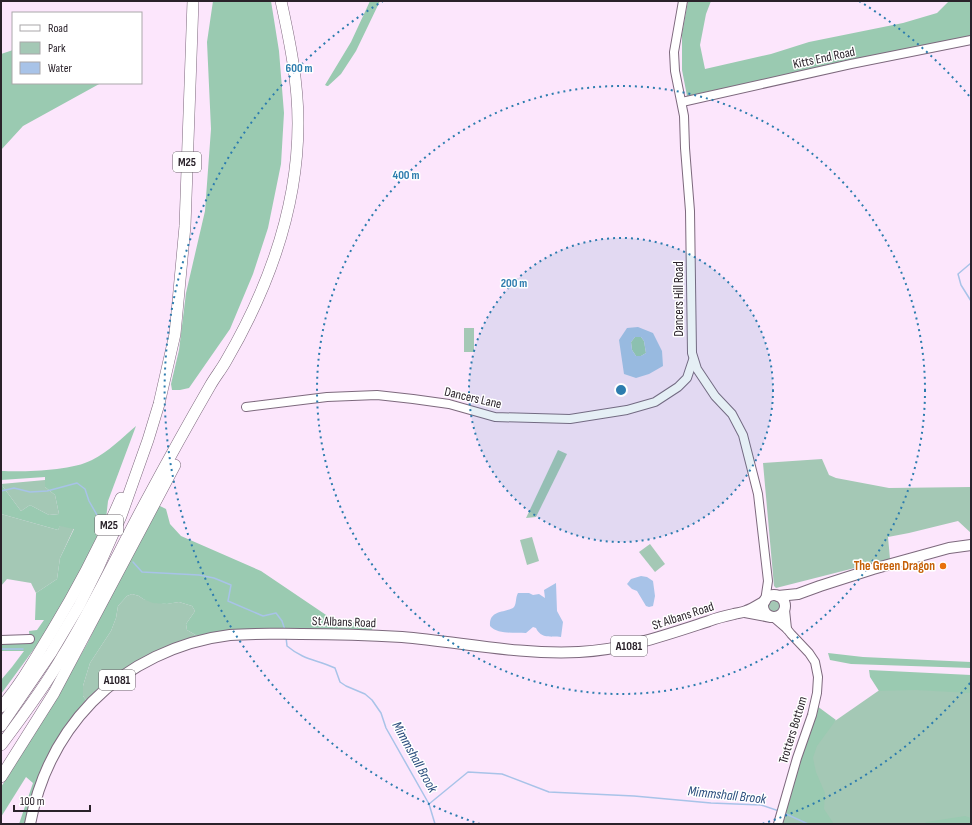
<svg xmlns="http://www.w3.org/2000/svg" width="972" height="825" font-family="'Sofia Sans Condensed',sans-serif">
  <rect width="100%" height="100%" fill="#fce6fc"/>
  <g fill="#a4c8b5">
    <rect x="464" y="328" width="10" height="24"/>
    <polygon points="558,450 567,454 536,517 526,518"/>
    <polygon points="822,459 829,475 836,478 889,488 971,487 971,533 958,521 909,533 888,537 890,559 776,588 774,586 763,463"/>
    <polygon points="45,480 45,487 55,495 59,514 49,515 30,505 21,511 1,484"/>
    <polygon points="1,514 58,530 60,525 74,528 60,558 57,579 36,593 31,583 7,579 1,586"/>
    <polygon points="532,537 539,561 527,565 520,540"/>
    <polygon points="650,544 665,564 655,572 639,552"/>
    <polygon points="132,594 139,596 143,599 166,604 179,602 192,606 195,611 186,624 187,630 199,637 141,659 113,676 86,700 83,696 83,686 90,663 111,631 116,618 118,606 127,596"/>
    <circle cx="774" cy="606" r="8"/>
    <polygon points="971,686 971,824 782,824 822,730 881,689"/>
  </g>
  <g fill="#9acab1">
    <polygon points="213,1 271,1 279,51 284,113 281,164 268,228 253,274 230,329 189,388 180,390 172,390 171,384 179,350 186,293 205,211 211,129 207,42"/>
    <polygon points="370,1 380,1 356,51 341,74 328,86 327,86 325,85 351,42"/>
    <polygon points="688,1 711,1 706,14 700,45 705,69 771,54 809,42 903,23 937,13 949,1 971,1 971,37 850,61 687,96 682,70 682,34"/>
    <polygon points="13,50 13,83 101,83 23,126 1,150 1,54"/>
    <polygon points="635,337 641,337 644,341 646,353 641,356 636,356 632,350 631,342"/>
    <path d="M136,426L108,501L106,519L86,562L45,634L1,694V680L12,667L24,651H1V643L30,642L29,631L37,630L44,620H35L36,593L57,579L60,558L74,529L60,526L58,530L1,514V484L21,511L30,505L49,515L59,514L55,495L45,487V477L1,480V471C25,472 71,471 92,460C108,452 122,438 136,426Z"/>
    <path d="M156,504L166,509L170,524L181,536L261,571L335,621L373,624L372,631L326,629L242,630L199,637L187,630L186,624L195,611L192,606L179,602L167,604L153,603L143,599L139,596L132,594L127,596L118,606L116,618L111,631L90,663L83,686V696L86,700C79,709 71,717 65,726C44,756 35,789 27,824H19L33,783L26,777L1,817V787L49,711L87,644Z"/>
    <polygon points="828,653 863,657 971,662 971,668 851,664 830,660"/>
    <polygon points="869,670 971,675 971,693 915,690 879,691 870,677"/>
    <polygon points="817,706 836,720 817,746 813,758 816,772 825,793 824,809 834,824 808,824 783,813"/>
    <polygon points="965,816 971,818 971,824 924,824 926,822"/>
  </g>
  <g fill="#a8c3e8" fill-rule="evenodd">
    <path d="M638,327L653,333L662,351L663,366L649,374L636,378L624,374L619,340L627,328ZM635,337H641L644,341L646,353L641,356H636L632,350L631,342Z"/>
    <polygon points="641,576 647,577 653,581 655,596 653,606 649,607 646,606 637,591 632,589 627,584 631,579"/>
    <path d="M556,583L557,611L563,622L561,637C551,636 541,639 536,628L533,627L526,633C515,632 498,635 490,626C489,610 504,613 513,608C517,605 515,598 518,593H529L533,595L539,594L545,598L544,590Z"/>
  </g>
  <g fill="none" stroke-linecap="round" stroke-linejoin="round">
    <g stroke="#a8c3e8" stroke-width="1.5">
      <polyline points="971,263 958,274 961,285 971,301"/>
      <polyline points="1,491 14,488 30,492 47,491 77,483 85,489 89,501 101,522"/>
      <polyline points="133,562 142,572 199,575 214,578 231,585 228,601 263,616 276,613 282,621 285,630"/>
      <path d="M286,637L287,646C305,661 316,659 335,668L340,682L346,686L365,694L372,700L381,713L386,728L429,804L468,772L502,774L549,792L634,796L711,803L761,805L779,811"/>
      <polyline points="1,649 23,649"/>
      <polyline points="429,804 435,824"/>
      <polyline points="784,813 808,824"/>
    </g>
    <defs>
      <g id="minor">
        <polyline points="683,1 674,52 675,71 684,116 685,148 690,211 692,353 697,369 715,396 732,414 743,435 758,494 768,581 765,601"/>
        <polyline points="682,102 851,64 971,40"/>
        <polyline points="246,407 327,397 377,395 413,399 449,404 495,417 570,419 627,410 655,402 678,387 687,378 693,360"/>
        <polyline points="785,610 787,629"/>
        <polyline points="773,617 787,629 791,634 809,653 815,662 818,677 817,693 812,715 797,758 778,824"/>
        <polyline points="1,640 30,639"/>
      </g>
      <g id="major">
        <circle cx="774" cy="606" r="11"/>
        <polyline points="778,596 798,594 820,586 873,569 949,548 971,545"/>
        <polyline points="745,612 771,617"/>
        <path d="M30,824C39,777 59,736 92,702C128,665 179,641 230,635C254,633 277,634 301,634C335,634 369,635 402,637C461,642 519,655 579,652C624,650 666,635 709,621C717,618 725,616 734,614C737,613 742,613 746,611C752,609 758,605 765,601"/>
      </g>
      <g id="highway">
        <path d="M1,707C21,684 36,657 52,631C78,588 101,544 121,498"/>
        <polyline points="1,726 51,653 79,606 98,568 121,516 148,440 159,404 175,334 185,226 193,1"/>
        <path d="M1,745C22,717 44,688 62,657C93,607 118,553 146,501C167,462 188,424 210,386C215,377 221,370 226,361C268,289 298,208 298,123C298,82 290,42 281,1"/>
        <polyline points="1,777 54,693 175,465"/>
      </g>
    </defs>
    <use href="#minor" stroke="#7d697d" stroke-width="10"/>
    <use href="#major" stroke="#7d697d" stroke-width="12"/>
    <use href="#highway" stroke="#7d697d" stroke-width="12"/>
    <use href="#minor" stroke="#fff" stroke-width="8"/>
    <use href="#major" stroke="#fff" stroke-width="10"/>
    <use href="#highway" stroke="#fff" stroke-width="11"/>
  </g>
  <circle cx="621" cy="390" r="152" fill="#2c7cae" fill-opacity=".12"/>
  <g fill="none" stroke="#2c7cae" stroke-width="2" stroke-dasharray="2 4">
    <circle cx="621" cy="390" r="152"/>
    <circle cx="621" cy="390" r="304"/>
    <path d="M970 683A456 456 0 0 1 762 824M480 824A456 456 0 0 1 383 1M859 1A456 456 0 0 1 970 97"/>
  </g>
  <circle fill="#e8710a" stroke="#fff" stroke-width="1.5" cx="943" cy="566" r="4"/>
  <g text-anchor="middle" dominant-baseline="central" stroke-width="3" stroke-linejoin="round" paint-order="stroke">
    <g fill="#fff" stroke="#6a646a" stroke-width="1">
      <rect x="173" y="152" width="28" height="20" rx="3"/>
      <rect x="95" y="515" width="28" height="20" rx="3"/>
      <rect x="611" y="636" width="36" height="20" rx="3"/>
      <rect x="99" y="670" width="36" height="20" rx="3"/>
    </g>
    <g font-size="12" font-weight="bold" fill="#2a222a">
      <text x="187" y="162">M25</text>
      <text x="109" y="525">M25</text>
      <text x="629" y="646">A1081</text>
      <text x="117" y="680">A1081</text>
    </g>
    <g font-size="13" fill="#2a222a" stroke="#fff">
      <text transform="translate(824 58) rotate(-12)">Kitts End Road</text>
      <text transform="translate(679 299) rotate(-90)">Dancers Hill Road</text>
      <text transform="translate(473 398) rotate(13)">Dancers Lane</text>
      <text transform="translate(683 616) rotate(-18)">St Albans Road</text>
      <text transform="translate(344 622) rotate(2)">St Albans Road</text>
      <text transform="translate(793 730) rotate(-73)">Trotters Bottom</text>
    </g>
    <g font-size="13" font-weight="bold" fill="#c56008" stroke="#fff" text-anchor="end">
      <text x="935" y="566">The Green Dragon</text>
    </g>
    <g font-size="14" font-style="italic" fill="#2a4d7d" stroke="#fff">
      <text transform="translate(415 757) rotate(61)">Mimmshall Brook</text>
      <text transform="translate(727 795) rotate(6)">Mimmshall Brook</text>
    </g>
  </g>
  <circle cx="621" cy="390" r="6" fill="#2c7cae" stroke="#fff" stroke-width="2"/>
  <g font-size="12" text-anchor="middle" font-weight="bold" fill="#2c7cae" stroke="#fff" stroke-width="3" stroke-linejoin="round" paint-order="stroke">
    <text x="299" y="72">600 m</text>
    <text x="406" y="179">400 m</text>
    <text x="514" y="287">200 m</text>
  </g>
  <rect width="972" height="825" fill="none" stroke="#2a222a" stroke-width="4"/>
  <rect x="12" y="12" width="130" height="72" fill="#ffffff" stroke="#aaa7aa"/>
  <rect x="20" y="25" width="20" height="6" fill="#ffffff" stroke="#aaa7aa"/>
  <text x="48" y="32" font-size="12" fill="#2a222a">Road</text>
  <rect x="20" y="42" width="20" height="12" fill="#a4c8b5" stroke="#aaa7aa"/>
  <text x="48" y="52" font-size="12" fill="#2a222a">Park</text>
  <rect x="20" y="62" width="20" height="12" fill="#a8c3e8" stroke="#aaa7aa"/>
  <text x="48" y="72" font-size="12" fill="#2a222a">Water</text>
  <path d="M14 805v6h76v-6" fill="none" stroke="#2a222a" stroke-width="2"/>
  <text x="20" y="805" font-size="12" fill="#2a222a" stroke="#ffffff" stroke-width="3" paint-order="stroke">100 m</text>
</svg>
